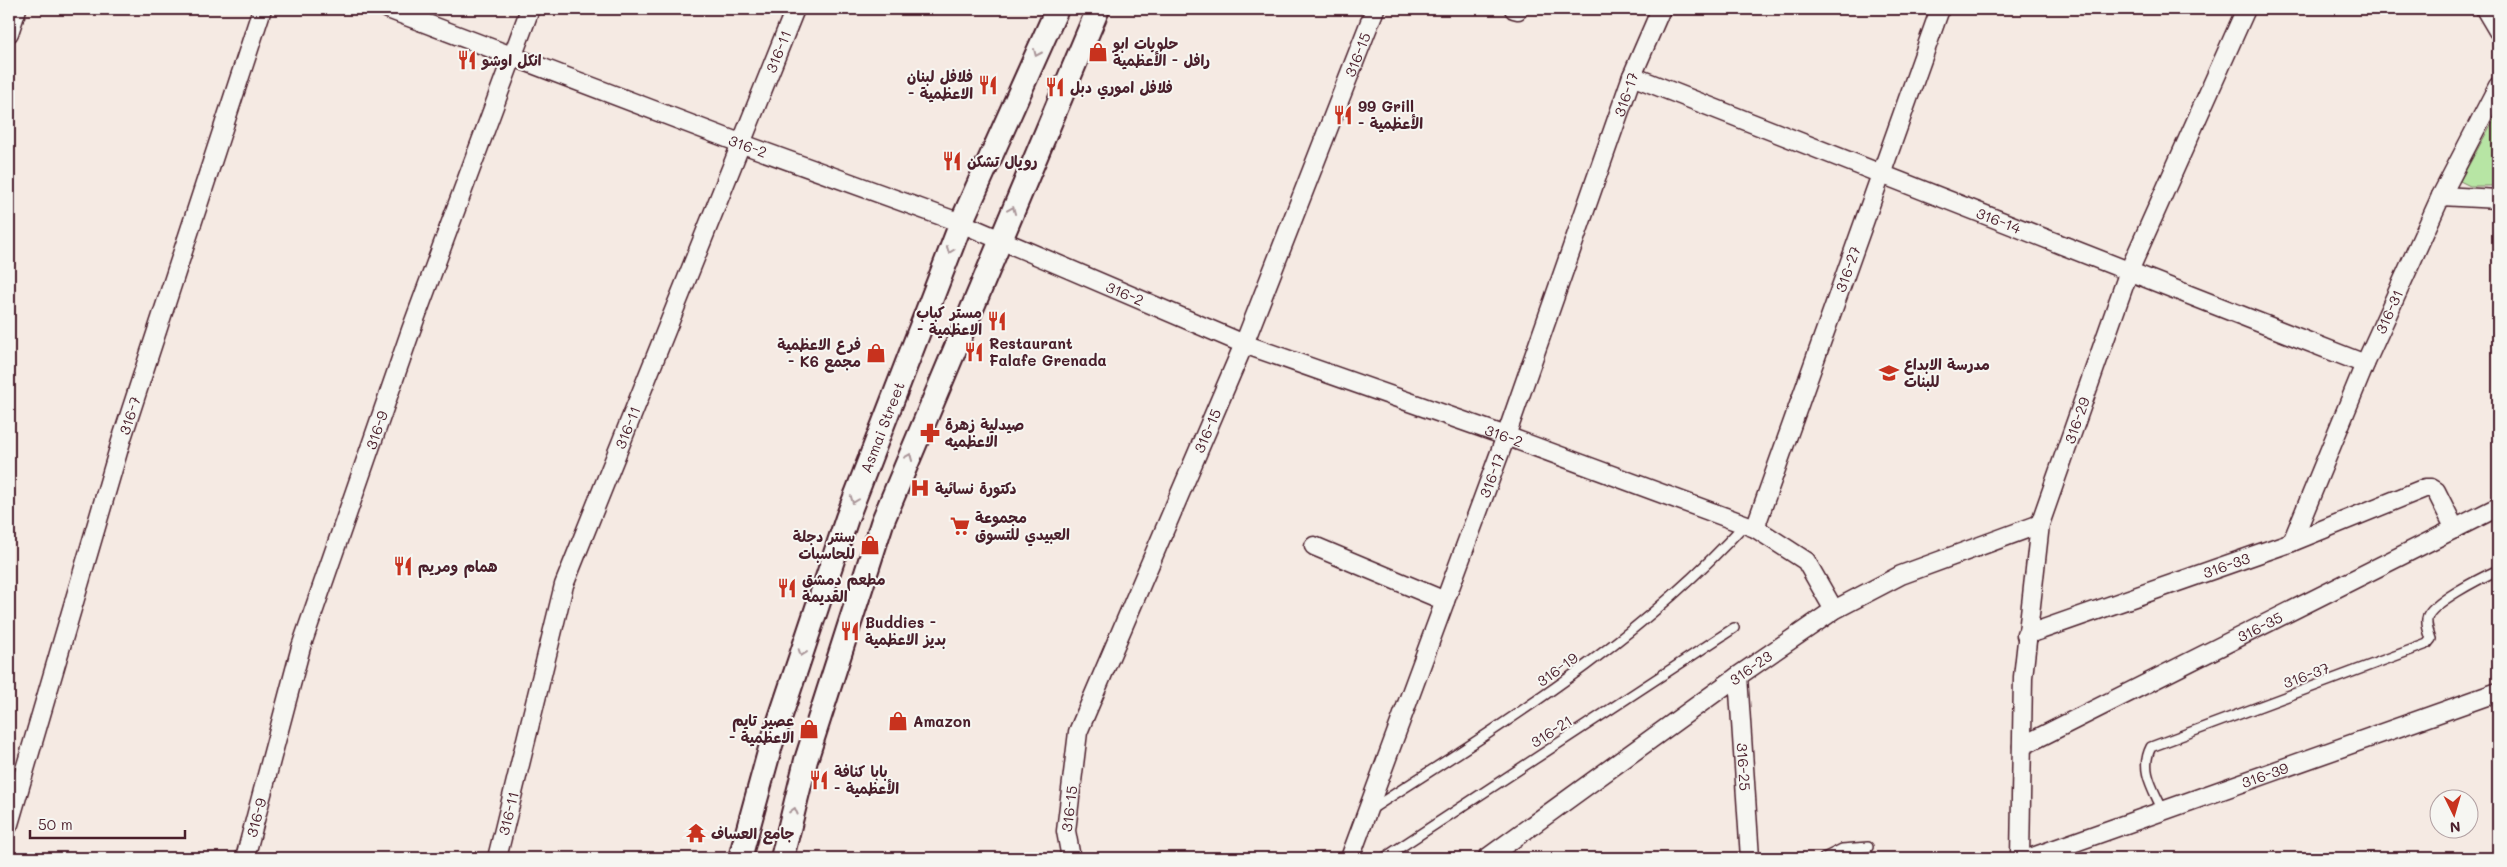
<svg xmlns="http://www.w3.org/2000/svg" width="2507" height="867" font-family="Mali,'Playpen Sans Arabic',sans-serif">
  <rect width="100%" height="100%" fill="#f5eae3"/>
  <filter id="ink" filterUnits="userSpaceOnUse"><feTurbulence type="fractalNoise" baseFrequency=".02" numOctaves="2"/><feDisplacementMap in="SourceGraphic" scale="10" xChannelSelector="R" yChannelSelector="G"/><feConvolveMatrix kernelMatrix="1 2 1 2 8 2 1 2 1" color-interpolation-filters="sRGB"/></filter>
  <g filter="url(#ink)">
    <polygon fill="#b7e5a4" stroke="#808268" points="2498,112 2498,186 2470,186 2460,181"/>
    <g fill="none" stroke-linecap="round" stroke-linejoin="round">
      <defs>
        <g id="service">
          <path d="M1370,810C1501,725 1638,642 1744,525"/>
          <path d="M2163,811C2154,790 2139,770 2151,747L2427,644L2431,639C2429,633 2426,625 2427,619C2430,603 2483,577 2498,570"/>
          <polyline points="1384,858 1734,628"/>
          <polyline points="1824,858 1842,849 1868,847"/>
        </g>
        <g id="minor">
          <path id="s1" d="M388,9L740,143L961,223L1244,344L1506,436L1755,528L1806,561L1834,610"/>
          <polyline points="1514,9 1518,10"/>
          <polyline points="2485,9 2498,31"/>
          <polyline points="9,33 17,9"/>
          <path id="s2" d="M1632,76L2365,364"/>
          <polyline points="2441,196 2498,199"/>
          <path id="s3" d="M1755,528L1940,9"/>
          <path id="s4" d="M2292,542L2365,364L2441,196L2498,86"/>
          <polyline points="1314,546 1445,601"/>
          <path id="s5" d="M2026,635L2292,542L2425,488H2431L2436,491L2455,529"/>
          <path id="s6" d="M1738,676L1750,858"/>
          <path id="s7" d="M2022,746L2498,507"/>
          <path id="s8" d="M9,824L122,438L262,9"/>
          <path id="s9" d="M245,858L301,647L411,330L530,9"/>
          <path id="s10" d="M497,858L564,585L795,9"/>
          <path id="s11" d="M1071,858L1066,831L1078,732L1244,344L1375,9"/>
          <path id="s12" d="M1350,858L1506,436L1632,76L1661,9"/>
          <path id="s13" d="M1487,858L1738,676L1834,610L1901,575L2040,524"/>
          <path id="s14" d="M2020,858L2023,677L2040,524L2129,271L2246,9"/>
          <path id="s15" d="M2030,858L2498,692"/>
        </g>
        <g id="tertiary">
          <path id="s16" d="M740,858L771,745L847,518L961,223L1057,9"/>
          <polyline points="782,858 806,760 882,523 1098,9"/>
        </g>
      </defs>
      <use href="#service" stroke="#4a1f2b" stroke-width="12"/>
      <use href="#minor" stroke="#4a1f2b" stroke-width="21"/>
      <use href="#tertiary" stroke="#4a1f2b" stroke-width="26"/>
      <use href="#service" stroke="#f6f6f2" stroke-width="9"/>
      <use href="#minor" stroke="#f6f6f2" stroke-width="18"/>
      <use href="#tertiary" stroke="#f6f6f2" stroke-width="22"/>
    </g>
    <defs><path id="oneway-chevron" d="M-2-3.5L2.5 0L-2 3.5" fill="none" stroke-width="1.6" stroke-linecap="round" stroke-linejoin="round" transform="scale(1.25)"/></defs>
    <g stroke="#a99598">
      <use href="#oneway-chevron" transform="translate(1037 53) rotate(114)"/>
      <use href="#oneway-chevron" transform="translate(1012 210) rotate(-67)"/>
      <use href="#oneway-chevron" transform="translate(950 250) rotate(111)"/>
      <use href="#oneway-chevron" transform="translate(909 457) rotate(-67)"/>
      <use href="#oneway-chevron" transform="translate(854 500) rotate(111)"/>
      <use href="#oneway-chevron" transform="translate(802 653) rotate(109)"/>
      <use href="#oneway-chevron" transform="translate(794 811) rotate(-76)"/>
    </g>
  </g>
  <defs>
    <symbol id="shop-bare" viewBox="-9 -9 18 18"><path d="M-5-2.5h2.3a2.7 3.5 0 0 1 5.4 0H5L5.5 6h-11ZM-1.5-2.5h3a1.5 2.3 0 0 0-3 0Z" fill="#c8321e" stroke="#f6f6f2" stroke-width="2.5" paint-order="stroke"/></symbol>
    <symbol id="restaurant-bare" viewBox="-9 -9 18 18"><path d="M-5-6h1v4h1v-4h1v4h1v-4h1v5L-1.5 .5V6h-2V.5L-5-1ZM5-6V6H3V1.5H1.5Q1.5-4 5-6Z" fill="#c8321e" stroke="#f6f6f2" stroke-width="2.5" paint-order="stroke"/></symbol>
    <symbol id="school-bare" viewBox="-9 -9 18 18"><path d="M0-5L7-2L0 1L-7-2ZM-4 1L0 2.5L4 1V4Q0 6-4 4Z" fill="#c8321e" stroke="#f6f6f2" stroke-width="2.5" paint-order="stroke"/></symbol>
    <symbol id="pharmacy-bare" viewBox="-9 -9 18 18"><path d="M-2-6h4v4h4v4h-4v4h-4v-4h-4v-4h4Z" fill="#c8321e" stroke="#f6f6f2" stroke-width="2.5" paint-order="stroke"/></symbol>
    <symbol id="hospital-bare" viewBox="-9 -9 18 18"><path d="M-5-5h3v3.5h4V-5h3V5h-3V1.5h-4V5h-3Z" fill="#c8321e" stroke="#f6f6f2" stroke-width="2.5" paint-order="stroke"/></symbol>
    <symbol id="supermarket-bare" viewBox="-9 -9 18 18"><path d="M-6-5.5h2.5l.6 2H6L4.5 2H-2.5L-4.4-4H-6ZM-1.5 3.2a1.3 1.3 0 1 0 .1 0ZM3 3.2a1.3 1.3 0 1 0 .1 0Z" fill="#c8321e" stroke="#f6f6f2" stroke-width="2.5" paint-order="stroke"/></symbol>
    <symbol id="temple-bare" viewBox="-9 -9 18 18"><path d="M0-6L5-2H3V0L6.5 2.5H4V6H1.5V3h-3V6H-4V2.5H-6.5L-3 0V-2H-5Z" fill="#c8321e" stroke="#f6f6f2" stroke-width="2.5" paint-order="stroke"/></symbol>
  </defs>
  <g fill-rule="evenodd">
    <use href="#shop-bare" x="1084" y="38" width="28" height="28"/>
    <use href="#restaurant-bare" x="453" y="46" width="28" height="28"/>
    <use href="#restaurant-bare" x="974" y="71" width="28" height="28"/>
    <use href="#restaurant-bare" x="1041" y="73" width="28" height="28"/>
    <use href="#restaurant-bare" x="1329" y="101" width="28" height="28"/>
    <use href="#restaurant-bare" x="938" y="147" width="28" height="28"/>
    <use href="#restaurant-bare" x="983" y="307" width="28" height="28"/>
    <use href="#restaurant-bare" x="960" y="338" width="28" height="28"/>
    <use href="#shop-bare" x="862" y="339" width="28" height="28"/>
    <use href="#school-bare" x="1875" y="359" width="28" height="28"/>
    <use href="#pharmacy-bare" x="916" y="419" width="28" height="28"/>
    <use href="#hospital-bare" x="906" y="474" width="28" height="28"/>
    <use href="#supermarket-bare" x="946" y="512" width="28" height="28"/>
    <use href="#shop-bare" x="856" y="531" width="28" height="28"/>
    <use href="#restaurant-bare" x="389" y="552" width="28" height="28"/>
    <use href="#restaurant-bare" x="773" y="574" width="28" height="28"/>
    <use href="#restaurant-bare" x="836" y="617" width="28" height="28"/>
    <use href="#shop-bare" x="884" y="707" width="28" height="28"/>
    <use href="#shop-bare" x="795" y="715" width="28" height="28"/>
    <use href="#restaurant-bare" x="805" y="766" width="28" height="28"/>
    <use href="#temple-bare" x="682" y="819" width="28" height="28"/>
  </g>
  <g text-anchor="middle" dominant-baseline="central" stroke-width="4" stroke-linejoin="round" paint-order="stroke">
    <g font-size="15" font-weight="bold" fill="#4a1f2b" stroke="#f6f6f2" text-anchor="start">
      <text x="1113" y="43">حلويات ابو<tspan x="1113" dy="17">رافل - الأعظمية</tspan></text>
      <text x="482" y="60">انكل اوشو</text>
      <text x="973" y="76" text-anchor="end">فلافل لبنان<tspan x="973" dy="17">- الاعظمية</tspan></text>
      <text x="1070" y="87">فلافل اموري دبل</text>
      <text x="1358" y="106">99 Grill<tspan x="1358" dy="17">- الأعظمية</tspan></text>
      <text x="967" y="161">رويال تشكن</text>
      <text x="982" y="312" text-anchor="end">مستر كباب<tspan x="982" dy="17">- الاعظمية</tspan></text>
      <text x="989" y="343">Restaurant<tspan x="989" dy="17">Falafe Grenada</tspan></text>
      <text x="861" y="344" text-anchor="end">فرع الاعظمية<tspan x="861" dy="17">- K6 مجمع</tspan></text>
      <text x="1904" y="364">مدرسة الابداع<tspan x="1904" dy="17">للبنات</tspan></text>
      <text x="945" y="424">صيدلية زهرة<tspan x="945" dy="17">الاعظميه</tspan></text>
      <text x="935" y="488">دكتورة نسائية</text>
      <text x="975" y="517">مجموعة<tspan x="975" dy="17">العبيدي للتسوق</tspan></text>
      <text x="855" y="536" text-anchor="end">سنتر دجلة<tspan x="855" dy="17">للحاسبات</tspan></text>
      <text x="418" y="566">همام ومريم</text>
      <text x="802" y="579">مطعم دمشق<tspan x="802" dy="17">القديمة</tspan></text>
      <text x="865" y="622">Buddies -<tspan x="865" dy="17">بديز الاعظمية</tspan></text>
      <text x="794" y="720" text-anchor="end">عصير تايم<tspan x="794" dy="17">- الاعظمية</tspan></text>
      <text x="913" y="721">Amazon</text>
      <text x="834" y="771">بابا كنافة<tspan x="834" dy="17">- الأعظمية</tspan></text>
      <text x="711" y="833">جامع العساف</text>
    </g>
    <g font-size="15" fill="#4a1f2b" stroke="#f6f6f2">
      <text stroke="none"><textPath href="#s10" startOffset="856">316-11</textPath></text>
      <text stroke="none"><textPath href="#s11" startOffset="860">316-15</textPath></text>
      <text stroke="none"><textPath href="#s12" startOffset="812">316-17</textPath></text>
      <text stroke="none"><textPath href="#s1" startOffset="385">316-2</textPath></text>
      <text stroke="none"><textPath href="#s2" startOffset="394">316-14</textPath></text>
      <text stroke="none"><textPath href="#s3" startOffset="275">316-27</textPath></text>
      <text stroke="none"><textPath href="#s1" startOffset="790">316-2</textPath></text>
      <text stroke="none"><textPath href="#s4" startOffset="250">316-31</textPath></text>
      <text stroke="none"><textPath href="#s8" startOffset="426">316-7</textPath></text>
      <text stroke="none"><textPath href="#s14" startOffset="445">316-29</textPath></text>
      <text stroke="none"><textPath href="#s10" startOffset="451">316-11</textPath></text>
      <text stroke="none"><textPath href="#s16" startOffset="454">Asmai Street</textPath></text>
      <text stroke="none"><textPath href="#s9" startOffset="448">316-9</textPath></text>
      <text stroke="none"><textPath href="#s11" startOffset="455">316-15</textPath></text>
      <text stroke="none"><textPath href="#s1" startOffset="1195">316-2</textPath></text>
      <text stroke="none"><textPath href="#s12" startOffset="408">316-17</textPath></text>
      <text stroke="none"><textPath href="#s5" startOffset="212">316-33</textPath></text>
      <text stroke="none"><textPath href="#s7" startOffset="266">316-35</textPath></text>
      <text stroke="none"><textPath href="#s13" startOffset="325">316-23</textPath></text>
      <text transform="translate(1557 669) rotate(-36)">316-19</text>
      <text transform="translate(2306 675) rotate(-20)">316-37</text>
      <text transform="translate(1551 731) rotate(-33)">316-21</text>
      <text stroke="none"><textPath href="#s6" startOffset="91">316-25</textPath></text>
      <text stroke="none"><textPath href="#s15" startOffset="249">316-39</textPath></text>
      <text stroke="none"><textPath href="#s11" startOffset="50">316-15</textPath></text>
      <text stroke="none"><textPath href="#s10" startOffset="46">316-11</textPath></text>
      <text stroke="none"><textPath href="#s9" startOffset="42">316-9</textPath></text>
    </g>
  </g>
  <rect width="2507" height="867" fill="none" stroke="#f6f6f2" stroke-width="30"/>
  <rect x="15" y="15" width="2477" height="837" fill="none" stroke="#4a1f2b" stroke-width="2" filter="url(#ink)"/>
  <g transform="translate(2454 814) rotate(175)"><circle r="24" fill="#f6f6f2" stroke="#b1a0a2"/>
  <path d="M0-4L9 19L0 12L-9 19Z" fill="#c8321e"/>
  <text y="-8" font-size="14" font-weight="bold" text-anchor="middle" fill="#4a1f2b">N</text>
  </g>
  <path d="M30 830v8h155v-8" fill="none" stroke="#4a1f2b" stroke-width="2.5"/>
  <text x="38" y="830" font-size="15" fill="#4a1f2b" stroke="#f6f6f2" stroke-width="4" paint-order="stroke">50 m</text>
</svg>
